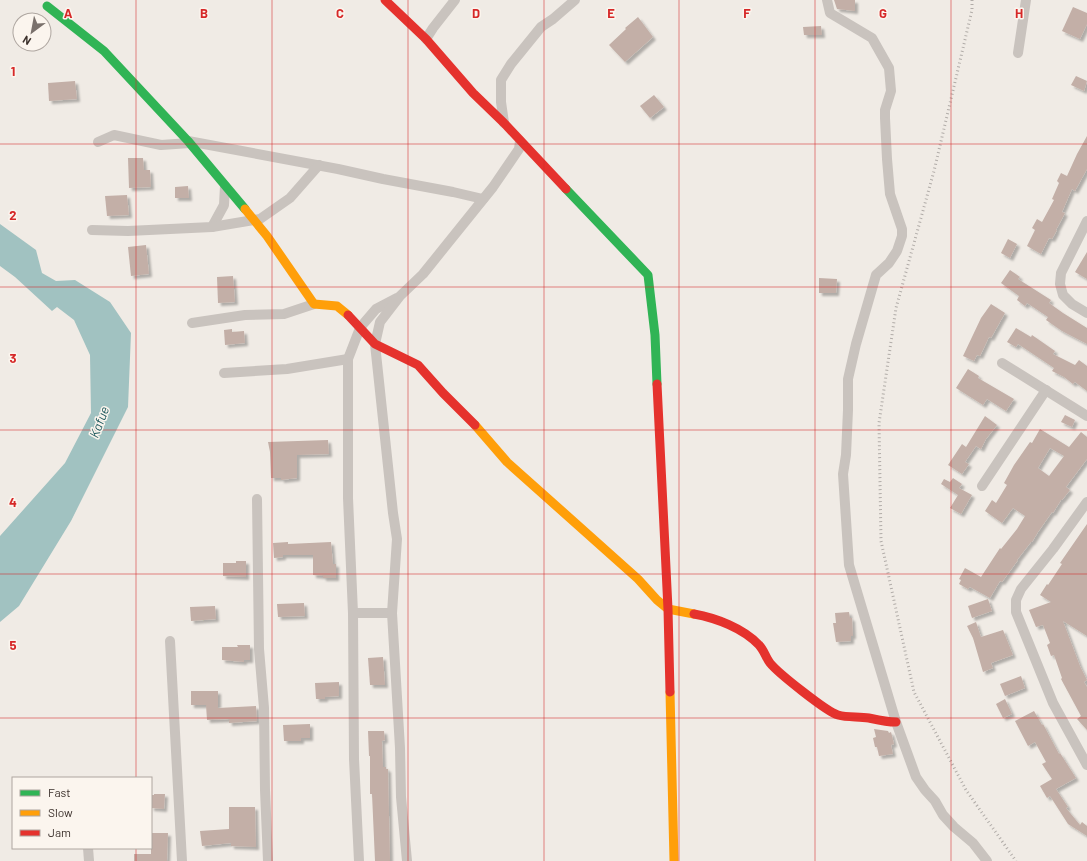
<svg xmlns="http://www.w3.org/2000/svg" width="1087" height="861" font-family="Barlow,sans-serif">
  <defs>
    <filter id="shadow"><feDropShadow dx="3" dy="3" stdDeviation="1" flood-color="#0004"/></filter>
  </defs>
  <rect width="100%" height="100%" fill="#f0ebe5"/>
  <polygon fill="#a1c2c1" points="0,224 36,250 42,273 56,281 75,280 110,302 131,333 128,407 71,521 19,606 0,622 0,536 65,463 91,413 90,355 74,320 57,307 52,311 15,277 0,266"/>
  <g fill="#c3afa7" fill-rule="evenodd" filter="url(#shadow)">
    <polygon points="834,0 855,0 855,11 837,9"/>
    <polygon points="1073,7 1087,13 1087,24 1080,39 1062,31"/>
    <polygon points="638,17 653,37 625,62 609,45 626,29 625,28"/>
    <polygon points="821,26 822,35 804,35 803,27"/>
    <polygon points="1076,76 1087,81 1084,91 1071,85"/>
    <polygon points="75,81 77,99 49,101 48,83"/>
    <polygon points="654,95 664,107 650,118 640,106"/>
    <polygon points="1087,136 1087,169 1075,191 1072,189 1062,212 1065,213 1056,230 1057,230 1052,239 1049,238 1041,254 1027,246 1035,230 1032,228 1037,219 1042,222 1054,200 1052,199 1059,183 1057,181 1061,173 1067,176 1077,154"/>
    <polygon points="128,158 143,158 144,170 150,170 151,187 129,188"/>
    <polygon points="188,186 189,198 175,198 175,187"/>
    <polygon points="127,195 129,215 107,216 105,196"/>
    <polygon points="1008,239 1017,244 1010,258 1001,253"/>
    <polygon points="146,245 149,274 131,276 128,247"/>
    <polygon points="1087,252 1087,279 1075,272"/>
    <polygon points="1010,270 1020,277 1018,279 1051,300 1049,303 1063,313 1087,328 1087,344 1062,331 1046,320 1048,317 1027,303 1025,306 1017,300 1019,296 1001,283"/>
    <polygon points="233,276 235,302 218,303 217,277"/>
    <polygon points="819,278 837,279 836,293 819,293"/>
    <polygon points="991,304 1005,313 991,338 989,337 980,356 977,355 974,361 963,356 981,318"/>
    <polygon points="1016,328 1031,337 1032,335 1055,351 1053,354 1075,365 1079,360 1087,366 1087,391 1075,382 1073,384 1064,377 1052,371 1054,368 1018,344 1016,347 1007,342"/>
    <polygon points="232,329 232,332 244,331 245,343 225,345 224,330"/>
    <polygon points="968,369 979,376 978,378 1014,399 1006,411 987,399 983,405 956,388"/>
    <polygon points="1065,415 1075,420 1072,427 1061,422"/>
    <polygon points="985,416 997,425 986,439 981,449 976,446 965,462 969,464 962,474 948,465 962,444 966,447"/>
    <path d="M1040,429L1069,447L1081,432L1087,437V459L1066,487L1070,490L1062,500H1061L1053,513L1052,512L1038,532L1032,542H1031L1017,560H1018L1002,582L1000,581L990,598L970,587L968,589L959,584L961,580L959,579L965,568L981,577L1000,548L1001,549L1017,529L1025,516L1013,508L1002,523L985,511L992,500L996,503L1007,485L1004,483L1014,465L1030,442L1032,443ZM1050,448L1064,456L1049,476L1038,468Z"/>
    <polygon points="328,440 329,454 297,455 297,478 281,480 281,478 271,478 270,452 268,442"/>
    <polygon points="953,478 962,484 959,488 972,495 961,514 950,508 958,495 941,484 944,479 950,482"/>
    <polygon points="1087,524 1087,636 1063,621 1080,666 1087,680 1084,682 1087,687 1087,730 1077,719 1081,716 1061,679 1062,678 1054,655 1051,656 1047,645 1050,643 1043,625 1036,627 1029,610 1051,602 1040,595 1047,584 1048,585 1062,564 1060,563"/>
    <polygon points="288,542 288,544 331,542 333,564 336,564 336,578 323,578 323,576 313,575 313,555 283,555 283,557 274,558 273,543"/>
    <polygon points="236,561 246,561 246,577 223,576 223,563 236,563"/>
    <polygon points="988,599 992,611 972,618 968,606"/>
    <polygon points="304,603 305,616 278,617 277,604"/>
    <polygon points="215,606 216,619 191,621 190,607"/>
    <polygon points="849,612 850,618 852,618 853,636 851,636 851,641 836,642 833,623 836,623 835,613"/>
    <polygon points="976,622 981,637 1003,630 1013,655 991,663 993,668 983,672 973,638 967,626"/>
    <polygon points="237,645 250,645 250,660 244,660 244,662 222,660 222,647 238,647"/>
    <polygon points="383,657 385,685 370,685 368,658"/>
    <polygon points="1021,676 1025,688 1005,696 1000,684"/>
    <polygon points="339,682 339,696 325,697 325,699 316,699 315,683"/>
    <polygon points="191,691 218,691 218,708 256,706 257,721 229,723 229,719 207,720 206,705 191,705"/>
    <polygon points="1005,699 1012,714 1003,718 996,704"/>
    <polygon points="1034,711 1042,725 1043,724 1059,754 1060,753 1076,778 1056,789 1068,807 1066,808 1080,825 1082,822 1087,826 1087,836 1068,824 1050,796 1047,798 1040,786 1052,779 1042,764 1046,762 1035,742 1028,746 1015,721"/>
    <polygon points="310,724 310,738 301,738 301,741 284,741 283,725"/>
    <polygon points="874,729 888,731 889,733 891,732 894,744 891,745 893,754 879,756 877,747 875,747 873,738 876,737"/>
    <polygon points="368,731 384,731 385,740 382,741 383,767 386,767 386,769 388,769 390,861 375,861 372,794 370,794 370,756 369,756"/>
    <polygon points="154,794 165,794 164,809 151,808 151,795 154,795"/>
    <polygon points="229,807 255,807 256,847 231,846 231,843 202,846 200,831 229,829"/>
    <polygon points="151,833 168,833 167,861 134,861 134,854 151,854"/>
  </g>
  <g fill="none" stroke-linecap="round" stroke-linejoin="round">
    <g stroke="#c9c3be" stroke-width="10">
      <polyline points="827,0 830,13 872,38 889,68 891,91 885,110 885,118 887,159 890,194 902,229 902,236 897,251 889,263 876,275 856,344 848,379 848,410 846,455 843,474 849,565 896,722 916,777 925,790 935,801 943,815 954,827 973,843 987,861"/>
      <polyline points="426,39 433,28 455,0"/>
      <polyline points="1018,53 1026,0"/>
      <polyline points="504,123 501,102 501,80 511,64 541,27 553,19 575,0"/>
      <polyline points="188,141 338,169 383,179 453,192 483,199"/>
      <polyline points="98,142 114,135 161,145 190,143"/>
      <polyline points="1087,221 1061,273 1060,284 1063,295 1072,304 1087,313"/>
      <polyline points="212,227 224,205 225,186"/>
      <polyline points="92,230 128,231 212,227 260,219 290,198 319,165"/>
      <polyline points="192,323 245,315 284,314 314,304"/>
      <polyline points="1002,363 1087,416"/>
      <polyline points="224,373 287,369 348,359"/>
      <polyline points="982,486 1046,390"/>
      <polyline points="257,499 259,649 264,708 265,790 268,861"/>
      <polyline points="1087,502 1053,549 1021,589 1016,600 1016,612 1053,703 1087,765"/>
      <polyline points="353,613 392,613"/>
      <polyline points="170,641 182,861"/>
      <polyline points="88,848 89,861"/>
      <polyline points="359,861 354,759 353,613 348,498 348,359 360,328 364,323 376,309 397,298"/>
      <polyline points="407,861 401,797 400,748 392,613 397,539 393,513 375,344 380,322 400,296 423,274 493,187 519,149 520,141"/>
    </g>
    <g stroke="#30b455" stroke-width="9">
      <polyline points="47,6 104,51 188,141 245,209"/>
      <polyline points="566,189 648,275 655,335 657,384"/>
    </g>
    <g stroke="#ff9f0a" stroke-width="9">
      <polyline points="245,209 267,236 314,304 337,306 348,315"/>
      <polyline points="475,425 507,462 638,579 657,600 668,609 694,614"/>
      <polyline points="670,692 674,861"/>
    </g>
    <g stroke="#e5322d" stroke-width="9">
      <polyline points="385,0 426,39 473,93 504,123 566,189"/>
      <polyline points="348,315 375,344 418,365 443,393 475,425"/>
      <polyline points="657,384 668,609 670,692"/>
      <path d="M694,614C716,618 743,628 759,645C764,650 766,658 770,663C778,673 827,712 838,715C848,718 859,716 869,718C878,720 886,722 896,722"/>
    </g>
    <polyline stroke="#b1aca8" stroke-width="3" stroke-dasharray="1 3" stroke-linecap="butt" points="972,0 972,10 934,171 896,308 879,423 881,541 914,692 966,790 1016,861"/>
  </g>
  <path fill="none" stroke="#d62828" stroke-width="1" stroke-opacity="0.55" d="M136,0V778M272,0V861M408,0V861M544,0V861M679,0V861M815,0V861M951,0V861M0,144H1087M0,287H1087M0,430H1087M0,574H1087M0,718H1087M136,848V861"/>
  <g text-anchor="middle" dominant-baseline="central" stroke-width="3" stroke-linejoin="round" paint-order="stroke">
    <g font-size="13" font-style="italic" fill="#1f5a5e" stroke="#fbf5ee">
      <text transform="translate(99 422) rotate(-69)">Kafue</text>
    </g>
  </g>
  <g font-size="13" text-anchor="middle" font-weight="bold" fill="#d62828" stroke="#fbf5ee" stroke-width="3" stroke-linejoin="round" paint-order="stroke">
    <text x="68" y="18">A</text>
    <text x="204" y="18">B</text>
    <text x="340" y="18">C</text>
    <text x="476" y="18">D</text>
    <text x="611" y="18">E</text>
    <text x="747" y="18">F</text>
    <text x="883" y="18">G</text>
    <text x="1019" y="18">H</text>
    <text x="13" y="76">1</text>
    <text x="13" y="220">2</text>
    <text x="13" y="363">3</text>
    <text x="13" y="507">4</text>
    <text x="13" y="650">5</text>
  </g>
  <rect x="12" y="777" width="140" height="72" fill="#fbf5ee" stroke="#aea6a0"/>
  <rect x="20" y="790" width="20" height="6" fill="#30b455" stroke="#aea6a0"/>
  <text x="48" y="797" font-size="12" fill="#3b302b">Fast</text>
  <rect x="20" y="810" width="20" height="6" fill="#ff9f0a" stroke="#aea6a0"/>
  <text x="48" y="817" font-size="12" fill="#3b302b">Slow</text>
  <rect x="20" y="830" width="20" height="6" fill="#e5322d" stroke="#aea6a0"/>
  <text x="48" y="837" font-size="12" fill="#3b302b">Jam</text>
  <g transform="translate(32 32) rotate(212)"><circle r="19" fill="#fbf5ee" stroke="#aea6a0"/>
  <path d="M0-3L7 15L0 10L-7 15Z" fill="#7a716c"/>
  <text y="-6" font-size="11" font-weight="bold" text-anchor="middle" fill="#3b302b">N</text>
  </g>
</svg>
